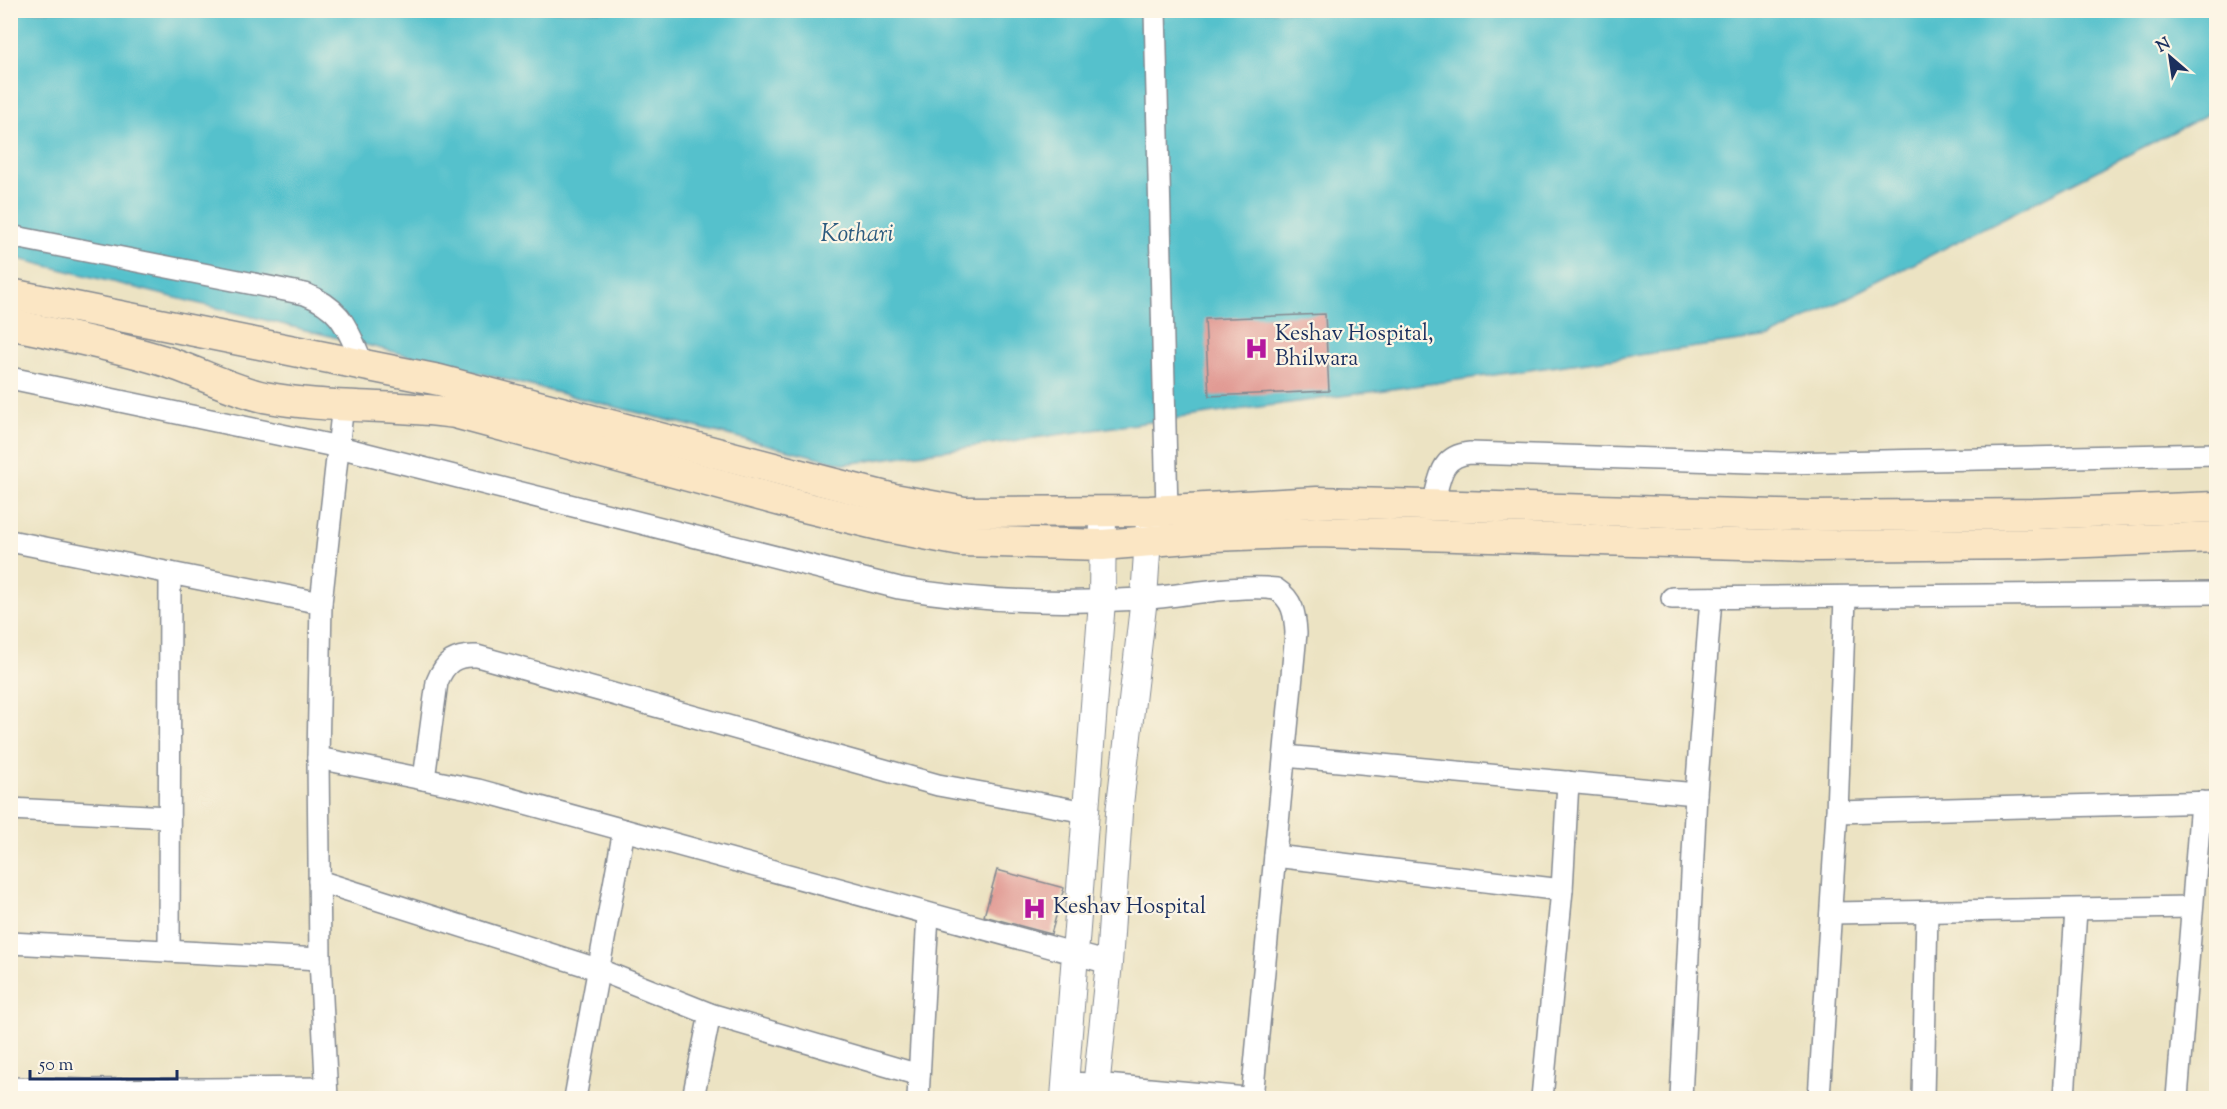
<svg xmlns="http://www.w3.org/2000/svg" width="2227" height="1109" font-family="'Sorts Mill Goudy',serif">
  <rect width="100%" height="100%" fill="#fcf5e5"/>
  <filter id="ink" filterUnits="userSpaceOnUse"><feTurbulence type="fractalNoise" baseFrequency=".0167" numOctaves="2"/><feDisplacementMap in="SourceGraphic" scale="12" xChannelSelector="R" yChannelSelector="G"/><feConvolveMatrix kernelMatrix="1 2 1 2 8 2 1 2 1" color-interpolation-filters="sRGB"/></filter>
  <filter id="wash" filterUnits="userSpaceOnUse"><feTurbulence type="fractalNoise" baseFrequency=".008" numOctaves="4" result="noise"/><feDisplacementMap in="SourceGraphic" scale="24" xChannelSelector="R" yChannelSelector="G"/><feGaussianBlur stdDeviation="1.35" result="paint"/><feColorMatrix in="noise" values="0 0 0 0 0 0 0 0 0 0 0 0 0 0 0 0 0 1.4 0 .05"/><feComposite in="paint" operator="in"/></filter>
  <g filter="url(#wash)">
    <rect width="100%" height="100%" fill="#ece3c3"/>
    <polygon fill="#54c1cc" stroke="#387895" stroke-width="1.5" points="11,11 2216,11 2216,110 1770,337 845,464 11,257"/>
    <g id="blocks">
      <g fill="#e09791">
        <polygon points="1325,314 1329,391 1209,396 1205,319"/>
        <polygon points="997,870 1064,888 1051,934 984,916"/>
      </g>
    </g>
  </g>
  <g filter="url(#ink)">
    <use href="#blocks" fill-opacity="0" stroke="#848990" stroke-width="1.5"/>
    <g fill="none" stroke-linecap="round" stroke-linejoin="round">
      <defs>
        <g id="minor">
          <polyline points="1155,10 1167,510"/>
          <path d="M10,236L305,294C344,309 347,330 364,366"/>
          <path d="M10,378L339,447L899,588C979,602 1060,604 1140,599C1180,596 1239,584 1276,589C1293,600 1295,614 1296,633L1252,1098"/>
          <path d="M1433,505C1440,480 1439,456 1470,453L1782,463L2216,454"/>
          <polyline points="10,541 321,603"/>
          <polyline points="1672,598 2216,593"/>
          <polyline points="1285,756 1696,794"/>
          <polyline points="318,758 478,790 1109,963"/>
          <path d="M424,779L437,682C445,662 455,655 477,656L938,785L1086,812"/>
          <polyline points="10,809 169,817"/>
          <polyline points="1837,812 2216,802"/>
          <polyline points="1275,856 1562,890"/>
          <polyline points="319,881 597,969 710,1014 919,1075"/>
          <polyline points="1831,913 2192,907"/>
          <polyline points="10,943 320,959"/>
          <polyline points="169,951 170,573"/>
          <polyline points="1064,1083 1095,1084 1246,1098"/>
          <polyline points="10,1088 87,1090 326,1088"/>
          <polyline points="327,1098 320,959 318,758 321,603 343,404"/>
          <polyline points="575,1098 624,830"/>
          <polyline points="693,1098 710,1014"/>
          <polyline points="918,1098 928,914"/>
          <polyline points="1542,1098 1562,890 1568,782"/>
          <polyline points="1681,1098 1696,794 1711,598"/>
          <polyline points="1819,1098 1837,812 1845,598"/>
          <polyline points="1923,1098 1927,912"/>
          <polyline points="2064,1098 2076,910"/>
          <polyline points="2177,1098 2201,802"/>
        </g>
        <g id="tertiary">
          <polyline points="1064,1098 1102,601 1103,511"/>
          <polyline points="1095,1098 1109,963 1119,813 1144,598 1149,523"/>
        </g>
        <g id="secondary">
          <polyline points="10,294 439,380 808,477 894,499 964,512 1150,511 1317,502 1812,516 2035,514 2216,507"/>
          <path d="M10,324C61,335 112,345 161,360C197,371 228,389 264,397C327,409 392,404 455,413L800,506L887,527L961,541L1102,545L1213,536L1317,532L1811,546L2036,544L2216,537"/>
        </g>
      </defs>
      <use href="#minor" stroke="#848990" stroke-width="24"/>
      <use href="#tertiary" stroke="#848990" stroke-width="28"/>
      <use href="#secondary" stroke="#848990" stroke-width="33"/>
      <use href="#minor" stroke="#fff" stroke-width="21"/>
      <use href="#tertiary" stroke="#fff" stroke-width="26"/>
      <use href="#secondary" stroke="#fbe6c4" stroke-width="30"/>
    </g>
  </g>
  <defs>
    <symbol id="hospital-bare" viewBox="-9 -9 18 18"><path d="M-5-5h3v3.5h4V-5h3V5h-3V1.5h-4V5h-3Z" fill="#b5179e" stroke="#fcf5e5" stroke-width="2.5" paint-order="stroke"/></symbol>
  </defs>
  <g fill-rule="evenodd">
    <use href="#hospital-bare" x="1240" y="332" width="33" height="33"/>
    <use href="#hospital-bare" x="1018" y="892" width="33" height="33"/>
  </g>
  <g text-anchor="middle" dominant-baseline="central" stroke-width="4.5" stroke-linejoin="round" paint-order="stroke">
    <g font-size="22" fill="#1b2f5e" stroke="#fcf5e5" text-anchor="start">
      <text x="1275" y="335">Keshav Hospital,<tspan x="1275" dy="25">Bhilwara</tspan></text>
      <text x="1053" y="908">Keshav Hospital</text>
    </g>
    <g font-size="24" font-style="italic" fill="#2c5b7f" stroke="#fcf5e5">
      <text x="857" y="235">Kothari</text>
    </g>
  </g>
  <rect width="2227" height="1109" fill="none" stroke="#fcf5e5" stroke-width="36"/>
  <g transform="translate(2170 57) rotate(331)" stroke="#fcf5e5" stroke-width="4.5" paint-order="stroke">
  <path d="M0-4.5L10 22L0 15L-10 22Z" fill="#1b2f5e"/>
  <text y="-9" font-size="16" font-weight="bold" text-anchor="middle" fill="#1b2f5e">N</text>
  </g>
  <path d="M30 1070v9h147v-9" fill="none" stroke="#1b2f5e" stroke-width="3"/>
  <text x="39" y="1070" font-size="18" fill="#1b2f5e" stroke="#fcf5e5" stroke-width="4.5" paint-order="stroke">50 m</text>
</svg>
